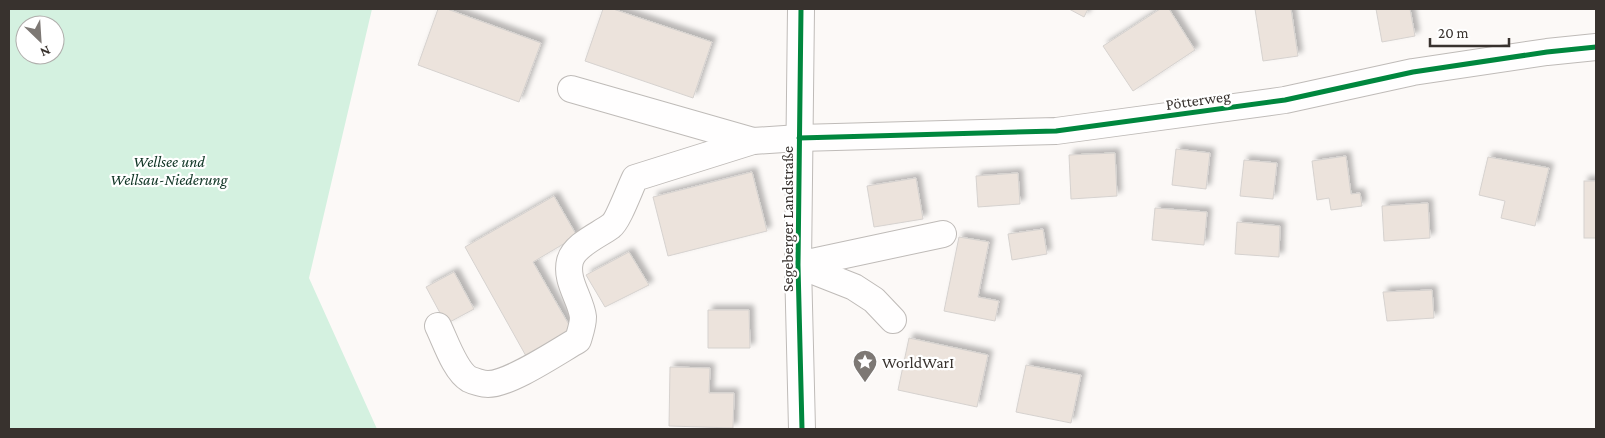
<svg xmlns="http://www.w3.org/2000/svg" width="1605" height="438" font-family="'Crimson Pro',serif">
  <defs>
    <filter id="shadow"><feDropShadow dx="4.5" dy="-4.5" stdDeviation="2.5" flood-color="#0004"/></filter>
  </defs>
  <rect width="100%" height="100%" fill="#fcf9f7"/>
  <path fill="#d4f1e0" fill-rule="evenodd" d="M9,9H372L309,278L377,429H9ZM25,25H55V55H25Z"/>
  <g fill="#ece3dc" stroke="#d6d2cf" filter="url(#shadow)">
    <polygon points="438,9 447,9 541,43 519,102 418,65"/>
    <polygon points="603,9 613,9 712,42 693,98 585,61"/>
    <polygon points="1069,9 1088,9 1084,17"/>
    <polygon points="1160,9 1169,9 1195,50 1133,91 1103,46"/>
    <polygon points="1255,9 1291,9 1298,56 1263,61"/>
    <polygon points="1376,9 1410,9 1415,36 1382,42"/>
    <polygon points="1176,149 1210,153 1206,189 1172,185"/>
    <polygon points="1115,153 1117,196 1071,199 1069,155"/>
    <polygon points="1346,156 1351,194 1360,193 1362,206 1331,210 1329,198 1317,200 1312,161"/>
    <polygon points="1488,157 1549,168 1535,226 1501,218 1505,201 1479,195"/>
    <polygon points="1244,160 1277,163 1273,199 1240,196"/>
    <polygon points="752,172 767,231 668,256 653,197"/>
    <polygon points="1018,173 1020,204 978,207 976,176"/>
    <polygon points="916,178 923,219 874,227 867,186"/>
    <rect x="1584" y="181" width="12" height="57"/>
    <polygon points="554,196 577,236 533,262 572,330 526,356 465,247"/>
    <polygon points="1428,203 1430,238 1384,241 1382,206"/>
    <polygon points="1155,208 1207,212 1204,245 1152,240"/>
    <polygon points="1237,222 1280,226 1279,257 1235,254"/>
    <polygon points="1043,229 1047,254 1012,260 1008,234"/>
    <polygon points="959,237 989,242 978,297 999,301 995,321 944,311"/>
    <polygon points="629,252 649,285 605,307 586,275"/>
    <polygon points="454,272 474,309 446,324 426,287"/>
    <polygon points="1432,290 1434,318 1387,321 1383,292"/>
    <polygon points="708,310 749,310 750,348 708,348"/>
    <polygon points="909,338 988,355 977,407 898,390"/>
    <polygon points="1026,365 1081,375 1071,423 1016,412"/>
    <polygon points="670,367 710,368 709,393 734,393 733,428 669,426"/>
  </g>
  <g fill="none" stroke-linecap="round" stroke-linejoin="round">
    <defs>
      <g id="minor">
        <polyline points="801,9 798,265 802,429"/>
        <polyline points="571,89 753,141"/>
        <polyline points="798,265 943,234"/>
        <polyline points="798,265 854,287 874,300 893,320"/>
        <path d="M438,326C445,340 455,371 469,379C473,381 483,384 488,384C510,384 557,352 578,340C580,333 583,325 583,317C581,299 565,281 570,261C574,245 599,235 611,226C618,221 630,188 635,178L753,141L799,138L1056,131L1285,100L1413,72L1547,52L1596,47"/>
      </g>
    </defs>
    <use href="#minor" stroke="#bfbbb8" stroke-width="28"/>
    <use href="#minor" stroke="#fffefe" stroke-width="26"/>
    <defs>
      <g id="cycleway">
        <polyline points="801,9 798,265 802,429"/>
        <polyline points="799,138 1056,131 1285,100 1413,72 1547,52 1596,47"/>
      </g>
    </defs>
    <use href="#cycleway" stroke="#fff" stroke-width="8"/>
    <use href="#cycleway" stroke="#00873e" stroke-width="5"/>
  </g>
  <defs>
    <symbol id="sight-pin" viewBox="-11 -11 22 30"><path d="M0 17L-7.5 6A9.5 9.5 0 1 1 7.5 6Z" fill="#7d7874" stroke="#fff"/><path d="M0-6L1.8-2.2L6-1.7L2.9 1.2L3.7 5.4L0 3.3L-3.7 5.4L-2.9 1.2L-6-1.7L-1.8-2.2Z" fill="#fff"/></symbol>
  </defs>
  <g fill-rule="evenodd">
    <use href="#sight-pin" x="851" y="348" width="28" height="38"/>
  </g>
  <g text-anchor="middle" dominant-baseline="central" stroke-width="4.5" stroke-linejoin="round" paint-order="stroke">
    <g font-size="16" fill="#38322e" stroke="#fff">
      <text transform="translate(1198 100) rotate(-8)">Pötterweg</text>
      <text transform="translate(787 219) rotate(-90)">Segeberger Landstraße</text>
    </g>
    <g font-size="16" font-style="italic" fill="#103525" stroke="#fff">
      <text x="169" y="161">Wellsee und<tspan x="169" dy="18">Wellsau-Niederung</tspan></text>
    </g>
    <g font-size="16" fill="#38322e" stroke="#fff" text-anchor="start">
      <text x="882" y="362">WorldWarI</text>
    </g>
  </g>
  <rect width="1605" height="438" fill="none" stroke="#38322e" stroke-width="20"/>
  <g transform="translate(40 40) rotate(155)"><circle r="24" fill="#ffffff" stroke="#afadab"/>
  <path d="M0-4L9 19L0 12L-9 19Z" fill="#7d7874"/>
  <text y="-8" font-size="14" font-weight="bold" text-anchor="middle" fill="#38322e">N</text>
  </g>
  <path d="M1430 38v8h79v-8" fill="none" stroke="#38322e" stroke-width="2.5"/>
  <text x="1438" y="38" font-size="15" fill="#38322e" stroke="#ffffff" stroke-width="4" paint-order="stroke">20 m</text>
</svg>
